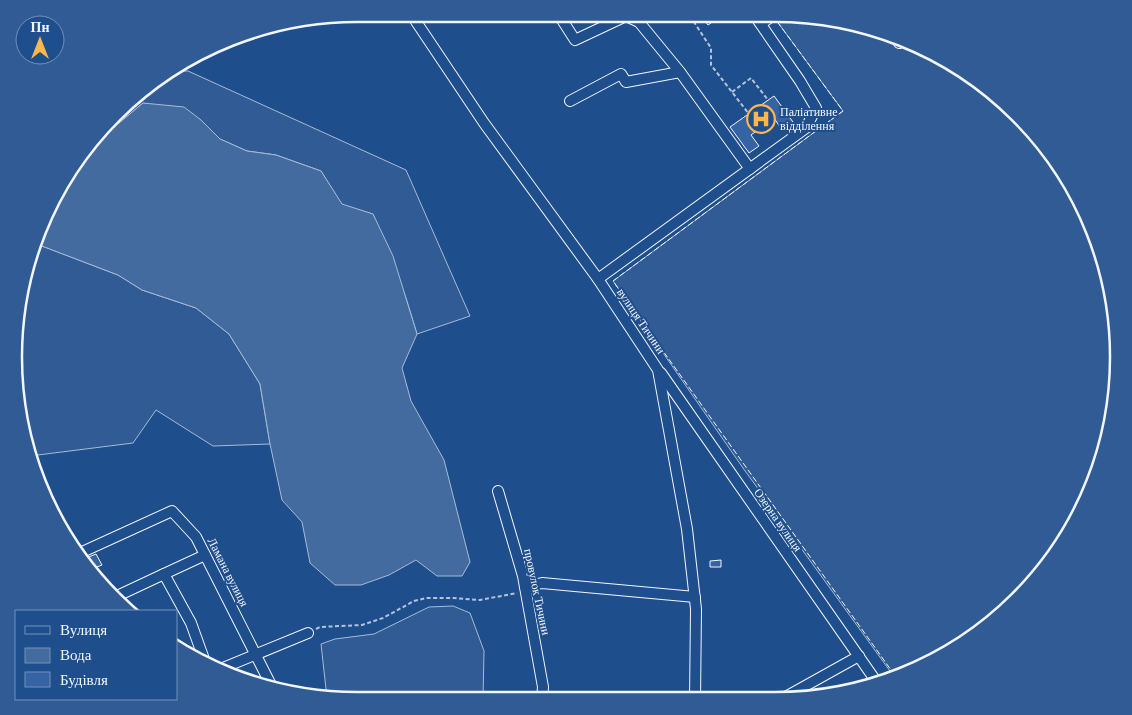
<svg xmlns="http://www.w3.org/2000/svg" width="1132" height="715" font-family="'Crimson Pro',serif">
  <rect width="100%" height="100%" fill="#1f4e8c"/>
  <g fill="#305b95" stroke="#a8bbd7">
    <polygon points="781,16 820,17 906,40 1001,99 1047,148 1083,205 1106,268 1117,335 1115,402 1100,468 1072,529 1058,550 1041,561 1026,590 984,630 926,666 895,678 743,468 613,281 843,111 776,20"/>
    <polygon points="168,71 188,71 406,170 470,316 417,334 406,298 373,214 342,205 321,171 276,155 247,151 220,139 201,120 143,103 118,124 114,121"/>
    <polygon points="34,243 118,275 142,290 196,308 229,334 260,384 270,444 213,446 156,410 133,443 30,456 25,446 14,335 32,247"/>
    <polygon points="453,606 470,613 484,651 483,699 327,698 321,644 335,639 374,634 429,607"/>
  </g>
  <polygon fill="#446ba0" stroke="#a8bbd7" points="143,103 184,107 201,120 220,139 247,151 276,155 321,171 342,204 373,214 393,256 417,334 402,368 411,401 444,460 470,562 462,576 437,576 416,560 389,575 361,585 335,585 310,563 302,522 282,500 270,444 260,384 229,334 196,308 142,290 118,275 34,243 85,148 114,121 118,124"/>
  <g fill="#3563a3" stroke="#f2f6ff">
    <polygon points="701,16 721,16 708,25"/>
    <polygon points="774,96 793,122 782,130 774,118 751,135 759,146 749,153 730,127"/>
    <polygon points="96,554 102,565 92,569 84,559"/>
    <polygon points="721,560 721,567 710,567 710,561"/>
  </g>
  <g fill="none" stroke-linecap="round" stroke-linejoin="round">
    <defs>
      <g id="minor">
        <polyline points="411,14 484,123 598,279 658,370 687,529 696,609 695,700"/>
        <polyline points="559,15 575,40 626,16 639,22 680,72"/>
        <polyline points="761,24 772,16"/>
        <polyline points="899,43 904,40"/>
        <polyline points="570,101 621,74 626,82 680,72 750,169"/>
        <polyline points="598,279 806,128 816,108 800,81 755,16"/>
        <polyline points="661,373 878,684"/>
        <polyline points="498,491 523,576 543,687 542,699"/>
        <polyline points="80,553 172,511 196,537 272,687"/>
        <polyline points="164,574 205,555"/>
        <polyline points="525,587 542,583 695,597"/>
        <polyline points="115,597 164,574 191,623 205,662"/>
        <polyline points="218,670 308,633"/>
        <polyline points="780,700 859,656"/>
      </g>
    </defs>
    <use href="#minor" stroke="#f2f6ff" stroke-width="12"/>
    <g stroke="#b3c4dc" stroke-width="2" stroke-dasharray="4 2.5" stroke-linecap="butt">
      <polyline points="690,16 711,48 711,65 749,114"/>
      <polyline points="732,92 751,78 768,100"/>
      <polyline points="316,629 320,627 362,625 383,618 414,601 426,598 454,598 480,600 517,593"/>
    </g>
    <use href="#minor" stroke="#1f4e8c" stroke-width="10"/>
    <g stroke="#f2f6ff" stroke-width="1" stroke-dasharray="6 2.5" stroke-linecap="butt">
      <polyline points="781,16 776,20 843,111 613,281 896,677"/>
      <polyline points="1026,590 1041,561 1058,550"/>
    </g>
  </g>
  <defs>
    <symbol id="hospital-ring" viewBox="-11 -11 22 22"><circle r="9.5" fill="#1f4e8c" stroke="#ffb74d" stroke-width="1.5"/><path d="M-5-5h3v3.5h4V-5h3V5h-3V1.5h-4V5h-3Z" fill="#ffb74d"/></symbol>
  </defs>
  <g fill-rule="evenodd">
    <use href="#hospital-ring" x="745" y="103" width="32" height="32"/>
  </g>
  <g text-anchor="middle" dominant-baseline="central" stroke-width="4" stroke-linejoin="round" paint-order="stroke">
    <g font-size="12" fill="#f2f6ff" stroke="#1f4e8c" text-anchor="start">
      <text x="780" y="112">Паліативне<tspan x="780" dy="14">відділення</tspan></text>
    </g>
    <g font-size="12" fill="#f2f6ff" stroke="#1f4e8c">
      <text transform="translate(641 321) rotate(56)">вулиця Тичини</text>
      <text transform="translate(778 520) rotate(55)">Озерна вулиця</text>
      <text transform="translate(228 572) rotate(63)">Ламана вулиця</text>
      <text transform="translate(537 592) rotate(78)">провулок Тичини</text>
    </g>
  </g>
  <path d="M0 0H1132V715H0ZM357 22H775A335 335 0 0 1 1110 357V357A335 335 0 0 1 775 692H357A335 335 0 0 1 22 357V357A335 335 0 0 1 357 22Z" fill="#305b95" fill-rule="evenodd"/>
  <path fill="none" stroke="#f2f6ff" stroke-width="2.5" d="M357 22H775A335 335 0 0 1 1110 357V357A335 335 0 0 1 775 692H357A335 335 0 0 1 22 357V357A335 335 0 0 1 357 22Z"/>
  <rect x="15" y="610" width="162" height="90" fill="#1f4e8c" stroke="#7391ba"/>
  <rect x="25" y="626" width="25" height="8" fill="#1f4e8c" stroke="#7391ba"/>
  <text x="60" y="635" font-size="15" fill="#f2f6ff">Вулиця</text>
  <rect x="25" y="648" width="25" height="15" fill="#446ba0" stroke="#7391ba"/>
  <text x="60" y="660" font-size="15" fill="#f2f6ff">Вода</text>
  <rect x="25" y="672" width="25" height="15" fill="#3563a3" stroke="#7391ba"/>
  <text x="60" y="685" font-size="15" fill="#f2f6ff">Будівля</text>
  <g transform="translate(40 40)"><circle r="24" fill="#1f4e8c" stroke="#7391ba"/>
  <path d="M0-4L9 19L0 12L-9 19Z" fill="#ffb74d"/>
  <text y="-8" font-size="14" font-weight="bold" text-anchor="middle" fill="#f2f6ff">Пн</text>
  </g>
</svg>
